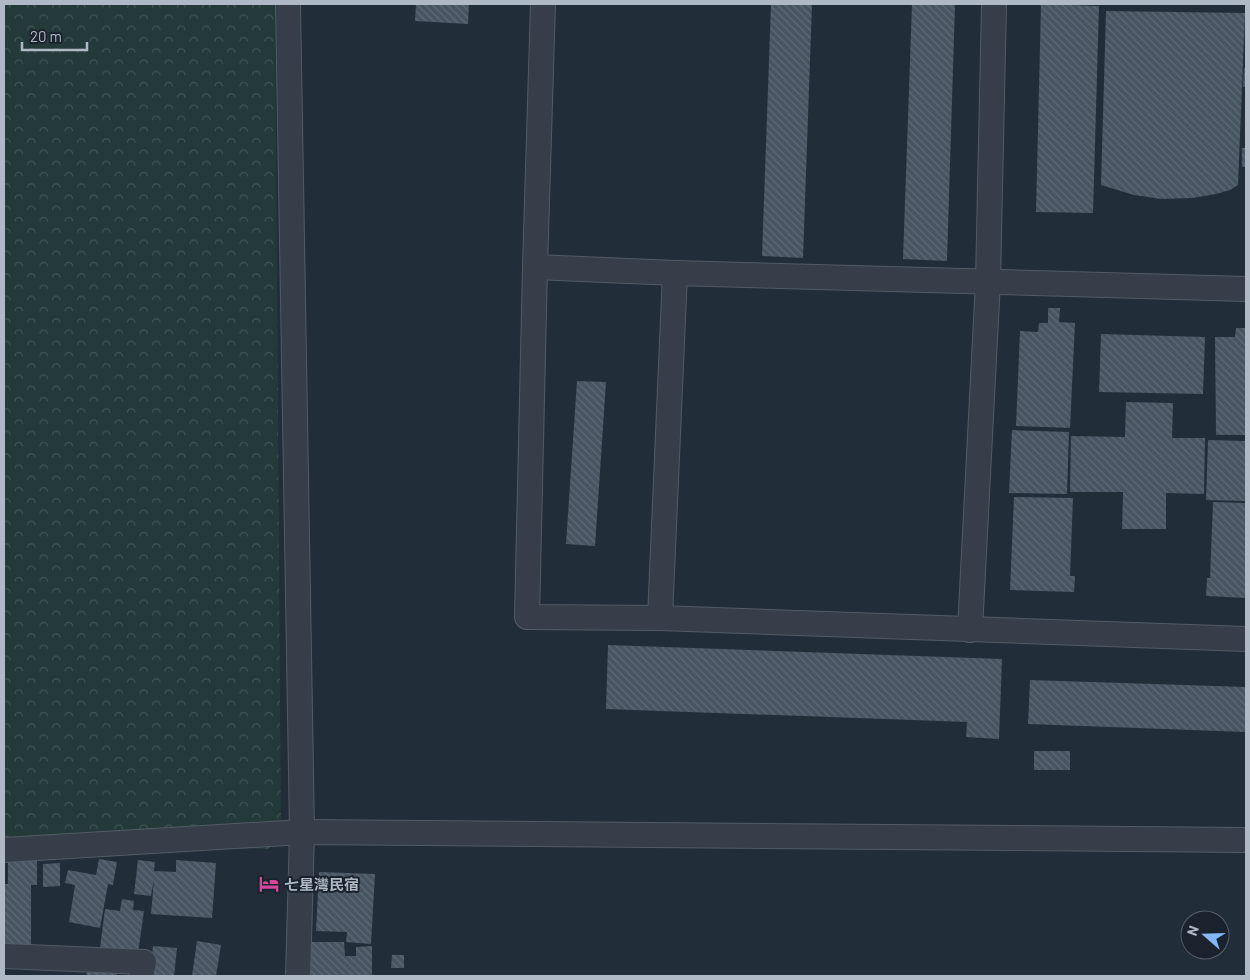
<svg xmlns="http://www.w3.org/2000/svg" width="1250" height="980" font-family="Barlow,'Noto Sans TC',sans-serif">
  <defs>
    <pattern id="forest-crowns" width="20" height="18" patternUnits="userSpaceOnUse" patternTransform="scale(1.25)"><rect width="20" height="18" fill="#243a3a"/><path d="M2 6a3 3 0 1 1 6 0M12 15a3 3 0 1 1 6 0" fill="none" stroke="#415455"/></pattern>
    <pattern id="building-back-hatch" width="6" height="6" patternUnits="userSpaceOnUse" patternTransform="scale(1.25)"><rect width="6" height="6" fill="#475462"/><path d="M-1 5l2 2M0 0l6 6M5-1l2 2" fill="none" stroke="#5f6a77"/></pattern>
  </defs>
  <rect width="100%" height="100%" fill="#212d38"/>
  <polygon fill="url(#forest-crowns)" points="4,4 275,4 281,829 269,849 4,845"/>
  <g fill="url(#building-back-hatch)">
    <polygon points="416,4 469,4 468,24 415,21"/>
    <polygon points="771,4 812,4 803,258 762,256"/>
    <polygon points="912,4 955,4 947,261 903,259"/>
    <polygon points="1041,4 1099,6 1093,213 1036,212"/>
    <polygon points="1106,11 1245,13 1238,185 1230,190 1216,194 1192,198 1161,199 1134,195 1101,185"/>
    <polygon points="1244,68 1246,68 1246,87 1243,87"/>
    <rect x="1242" y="148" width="4" height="19"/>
    <polygon points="1048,308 1060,308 1059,322 1075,323 1070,428 1016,426 1020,331 1038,332 1039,323 1048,323"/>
    <polygon points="1236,328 1246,328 1246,435 1216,435 1215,337 1235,337"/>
    <polygon points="1101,334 1205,337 1203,394 1099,392"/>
    <polygon points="577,381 606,382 595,546 566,544"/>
    <polygon points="1126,402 1173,403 1172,438 1205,438 1204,494 1166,493 1166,529 1122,529 1123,492 1070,492 1071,436 1125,437"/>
    <polygon points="1012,430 1069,432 1067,494 1009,493"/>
    <polygon points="1208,440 1246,441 1246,501 1206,500"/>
    <polygon points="1014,497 1073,498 1070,576 1075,576 1074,592 1010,590"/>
    <polygon points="1213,502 1246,503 1246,598 1206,596 1207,578 1210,578"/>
    <polygon points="608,645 1002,659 999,739 966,737 967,722 606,709"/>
    <polygon points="1030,680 1246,687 1246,732 1028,724"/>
    <rect x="1034" y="751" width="36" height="19"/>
    <polygon points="99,859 117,862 113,885 108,884 100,928 69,922 75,885 65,883 68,870 96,875"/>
    <polygon points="37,860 37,885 31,885 31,952 4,953 4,884 8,884 8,861"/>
    <polygon points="138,860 155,862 154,871 176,872 176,860 216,863 212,918 151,914 154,879 151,896 134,894"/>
    <polygon points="60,863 60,886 43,887 43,864"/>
    <polygon points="319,872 375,874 371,944 346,942 347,932 316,931"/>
    <polygon points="122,899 134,901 133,910 144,911 138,953 100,948 105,909 120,911"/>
    <polygon points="197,941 221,945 216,976 192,976"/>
    <polygon points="310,942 344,942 345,956 356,956 356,947 372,946 372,976 310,976"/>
    <polygon points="153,946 177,948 174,976 150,976"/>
    <polygon points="392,955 404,955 404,968 391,968"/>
    <polygon points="89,966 117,974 116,976 86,976"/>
  </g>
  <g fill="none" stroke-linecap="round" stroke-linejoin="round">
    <defs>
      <g id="minor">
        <polyline points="288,4 302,832 298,976"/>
        <polyline points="543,4 535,267 527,617 660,618 1246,639"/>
        <polyline points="535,267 675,273"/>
        <polyline points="660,618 675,273 1246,289"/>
        <polyline points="970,630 988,281 994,4"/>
        <polyline points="4,850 302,832 1246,840"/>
        <polyline points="4,956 144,962 141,976"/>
      </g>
    </defs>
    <use href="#minor" stroke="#525c66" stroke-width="26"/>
    <use href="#minor" stroke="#353e49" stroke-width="24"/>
  </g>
  <defs>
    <symbol id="hotel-bare" viewBox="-9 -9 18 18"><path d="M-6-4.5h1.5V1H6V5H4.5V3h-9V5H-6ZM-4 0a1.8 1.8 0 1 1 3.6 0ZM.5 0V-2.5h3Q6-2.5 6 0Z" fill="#d1479c" stroke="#1a232d" stroke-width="2.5" paint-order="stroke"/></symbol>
  </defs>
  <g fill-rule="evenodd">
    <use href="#hotel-bare" x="255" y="870" width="28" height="28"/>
  </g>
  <g text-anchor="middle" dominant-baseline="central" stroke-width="4" stroke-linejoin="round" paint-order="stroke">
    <g font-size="15" font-weight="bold" fill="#afb9c5" stroke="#1a232d" text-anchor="start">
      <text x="284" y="884">七星灣民宿</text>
    </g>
  </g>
  <rect width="1250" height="980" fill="none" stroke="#afb9c5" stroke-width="10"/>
  <g transform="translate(1205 935) rotate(290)"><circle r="24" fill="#1a232d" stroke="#565f6a"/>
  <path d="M0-4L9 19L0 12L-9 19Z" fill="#84b7f6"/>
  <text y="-8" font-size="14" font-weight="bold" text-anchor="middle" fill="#afb9c5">N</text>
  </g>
  <path d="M22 42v8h65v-8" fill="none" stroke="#afb9c5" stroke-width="2.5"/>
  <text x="30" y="42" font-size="15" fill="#afb9c5" stroke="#1a232d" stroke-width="4" paint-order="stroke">20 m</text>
</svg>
